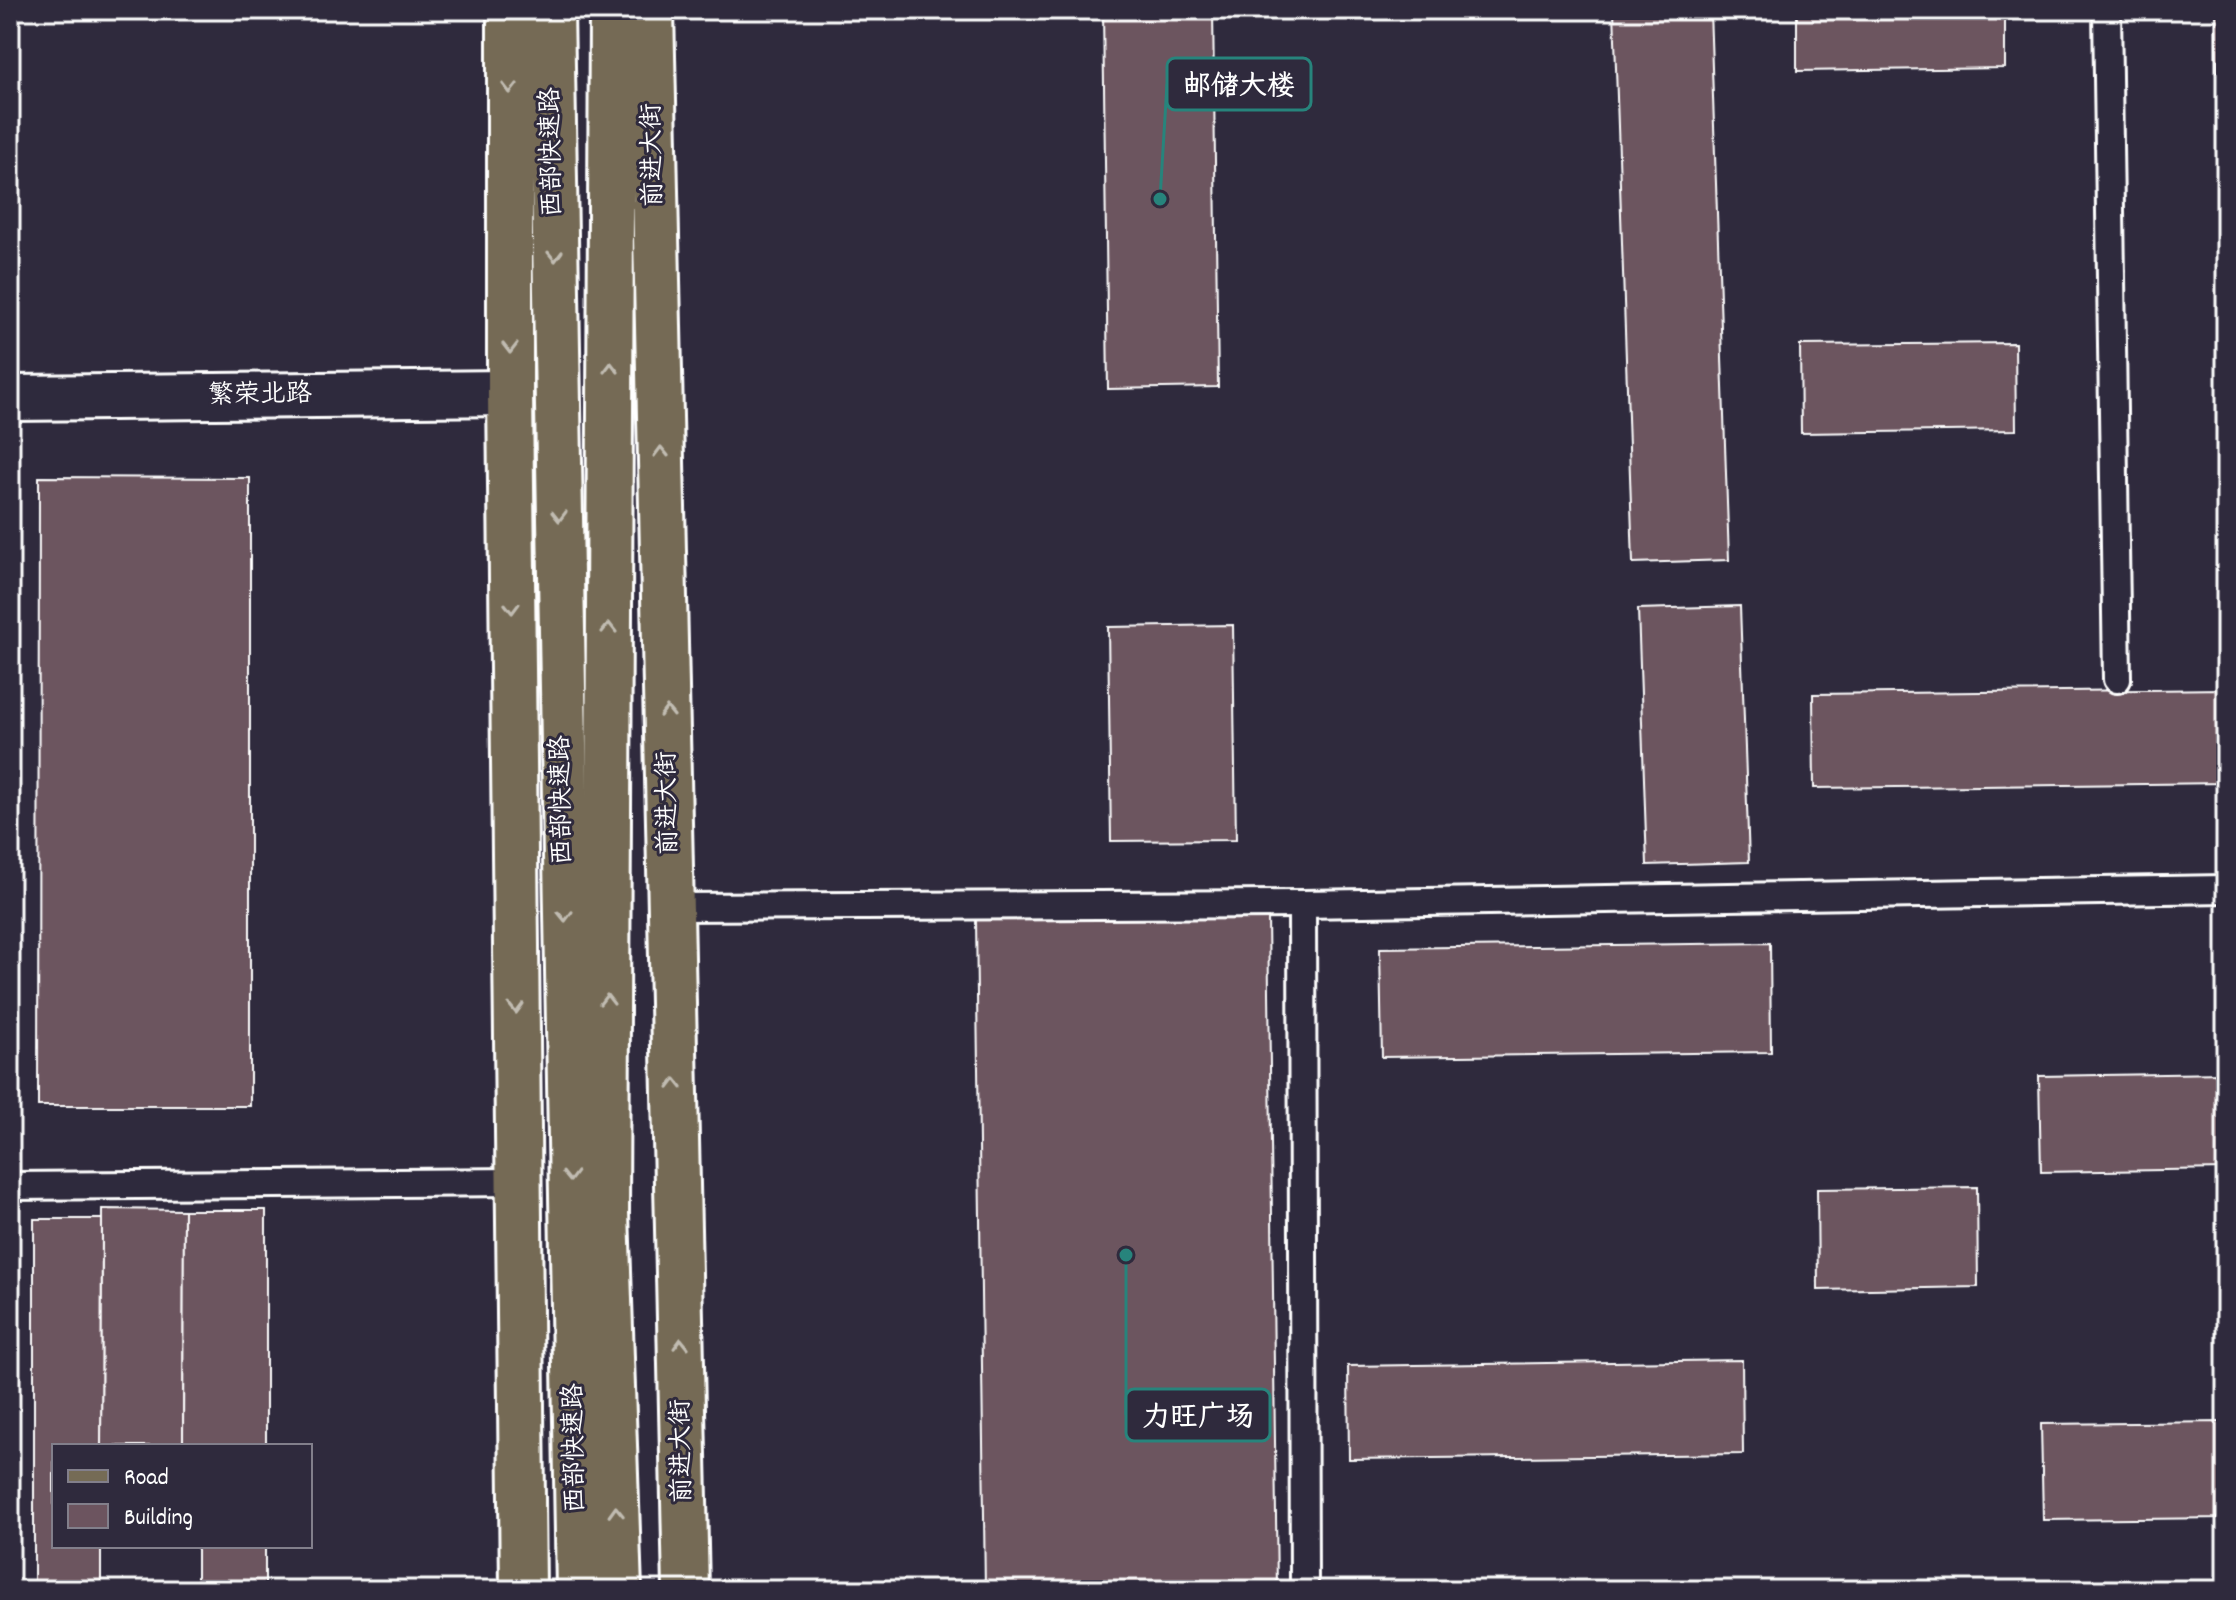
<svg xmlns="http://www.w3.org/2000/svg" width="2236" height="1600" font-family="Dekko,'LXGW WenKai TC',sans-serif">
  <rect width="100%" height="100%" fill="#2f2a3d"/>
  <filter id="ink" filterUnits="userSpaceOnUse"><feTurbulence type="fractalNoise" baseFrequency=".0125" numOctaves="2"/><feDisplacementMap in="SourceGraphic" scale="16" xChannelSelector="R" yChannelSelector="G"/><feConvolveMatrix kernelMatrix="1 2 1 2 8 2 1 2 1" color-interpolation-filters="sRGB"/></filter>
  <g filter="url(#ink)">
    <g fill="#6c545f" stroke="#fff" stroke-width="2">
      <polygon points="1103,10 1213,10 1218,387 1108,389"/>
      <polygon points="1614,10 1710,10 1729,560 1633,563"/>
      <polygon points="1797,10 2005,10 2005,68 1797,71"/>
      <polygon points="2216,10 2226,10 2226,71 2217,72"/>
      <polygon points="2015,343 2016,430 1801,433 1800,345"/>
      <polygon points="39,477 250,478 250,1106 38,1106"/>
      <polygon points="1740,606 1749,862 1647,865 1638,609"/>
      <polygon points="1233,625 1236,840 1111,841 1108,627"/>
      <polygon points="2226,689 2226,783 1814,788 1813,694"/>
      <polygon points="1268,917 1277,1590 985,1590 976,920"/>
      <polygon points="1770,943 1771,1052 1382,1057 1380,948"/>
      <polygon points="2226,1073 2226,1169 2041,1172 2039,1076"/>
      <polygon points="1977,1187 1978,1287 1818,1290 1817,1189"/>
      <polygon points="102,1209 184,1210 183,1446 101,1446"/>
      <polygon points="184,1210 266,1210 266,1446 183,1446"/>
      <polygon points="34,1219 102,1219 101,1446 54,1446 54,1546 101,1546 101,1590 34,1590"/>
      <polygon points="1742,1360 1743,1454 1349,1459 1348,1366"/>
      <polygon points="2226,1422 2226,1518 2043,1520 2041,1424"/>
      <rect x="197" y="1548" width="68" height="42"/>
    </g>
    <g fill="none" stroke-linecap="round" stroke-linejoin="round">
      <defs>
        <g id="lane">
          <polyline points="2107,10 2117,679"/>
          <polyline points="1302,904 1304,1590"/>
          <polyline points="671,907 1302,904 2226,889"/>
          <polyline points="10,1186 518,1182"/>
        </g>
        <polyline id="secondary" points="10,398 510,393"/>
        <g id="primary">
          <polyline points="510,10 510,393 523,1590"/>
          <polyline points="651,10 686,1590"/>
        </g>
        <g id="highway">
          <polyline points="551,10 579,1590"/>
          <polyline points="612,10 606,1213 619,1590"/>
        </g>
      </defs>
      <use href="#lane" stroke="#fff" stroke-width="32"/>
      <use href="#secondary" stroke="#fff" stroke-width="50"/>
      <use href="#primary" stroke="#fff" stroke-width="50"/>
      <use href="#highway" stroke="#fff" stroke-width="50"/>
      <use href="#lane" stroke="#2f2a3d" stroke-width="26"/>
      <use href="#secondary" stroke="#2f2a3d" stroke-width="44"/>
      <use href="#primary" stroke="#756b55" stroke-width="44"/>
      <use href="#highway" stroke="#756b55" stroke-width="44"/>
    </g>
    <defs><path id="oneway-chevron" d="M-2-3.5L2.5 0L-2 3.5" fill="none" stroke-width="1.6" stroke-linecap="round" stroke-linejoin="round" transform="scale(2)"/></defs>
    <g stroke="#c1bcb2">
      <use href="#oneway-chevron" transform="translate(510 88) rotate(90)"/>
      <use href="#oneway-chevron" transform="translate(555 256) rotate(89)"/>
      <use href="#oneway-chevron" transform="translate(510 348) rotate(90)"/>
      <use href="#oneway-chevron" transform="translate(611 368) rotate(-90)"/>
      <use href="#oneway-chevron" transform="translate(661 452) rotate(-91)"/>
      <use href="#oneway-chevron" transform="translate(559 516) rotate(89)"/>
      <use href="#oneway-chevron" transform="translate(512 608) rotate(89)"/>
      <use href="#oneway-chevron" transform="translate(609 628) rotate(-90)"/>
      <use href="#oneway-chevron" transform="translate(667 712) rotate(-91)"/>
      <use href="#oneway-chevron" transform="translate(565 916) rotate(89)"/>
      <use href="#oneway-chevron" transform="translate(607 1000) rotate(-90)"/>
      <use href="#oneway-chevron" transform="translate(516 1008) rotate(89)"/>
      <use href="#oneway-chevron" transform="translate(675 1084) rotate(-91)"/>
      <use href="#oneway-chevron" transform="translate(570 1176) rotate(89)"/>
      <use href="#oneway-chevron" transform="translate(681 1344) rotate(-91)"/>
      <use href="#oneway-chevron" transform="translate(616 1512) rotate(-92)"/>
    </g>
  </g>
  <g text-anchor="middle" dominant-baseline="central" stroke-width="6" stroke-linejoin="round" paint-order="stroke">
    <g font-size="26" fill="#fff" stroke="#2f2a3d">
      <text transform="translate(553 152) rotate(-91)">西部快速路</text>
      <text transform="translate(654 155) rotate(-91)">前进大街</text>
      <text transform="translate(260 396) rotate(-1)">繁荣北路</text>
      <text transform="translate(563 800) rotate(-91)">西部快速路</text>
      <text transform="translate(669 803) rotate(-91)">前进大街</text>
      <text transform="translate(576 1448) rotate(-91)">西部快速路</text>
      <text transform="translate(683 1451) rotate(-91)">前进大街</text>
    </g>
  </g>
  <path fill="none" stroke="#27847c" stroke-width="3" d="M1160 199L1167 84M1126 1255L1126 1415"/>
  <g fill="#27847c" stroke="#2f2a3d" stroke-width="3">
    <circle cx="1160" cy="199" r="8"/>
    <circle cx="1126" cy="1255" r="8"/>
  </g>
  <g fill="#2f2a3d" stroke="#27847c" stroke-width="3">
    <rect x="1167" y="58" width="144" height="52" rx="8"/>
    <rect x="1126" y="1389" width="144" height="52" rx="8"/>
  </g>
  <g font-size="28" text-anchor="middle" font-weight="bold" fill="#fff">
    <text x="1239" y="94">邮储大楼</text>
    <text x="1198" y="1425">力旺广场</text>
  </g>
  <rect width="2236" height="1600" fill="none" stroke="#2f2a3d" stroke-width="40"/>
  <rect x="20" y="20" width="2196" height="1560" fill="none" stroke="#fff" stroke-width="3" filter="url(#ink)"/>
  <rect x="52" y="1444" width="260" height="104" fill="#2f2a3d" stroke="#827f8b" stroke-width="2"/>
  <rect x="68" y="1470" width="40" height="12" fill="#756b55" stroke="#827f8b" stroke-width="2"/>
  <text x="124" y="1484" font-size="24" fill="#ffffff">Road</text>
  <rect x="68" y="1504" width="40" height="24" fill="#6c545f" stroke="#827f8b" stroke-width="2"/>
  <text x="124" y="1524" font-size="24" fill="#ffffff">Building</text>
</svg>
